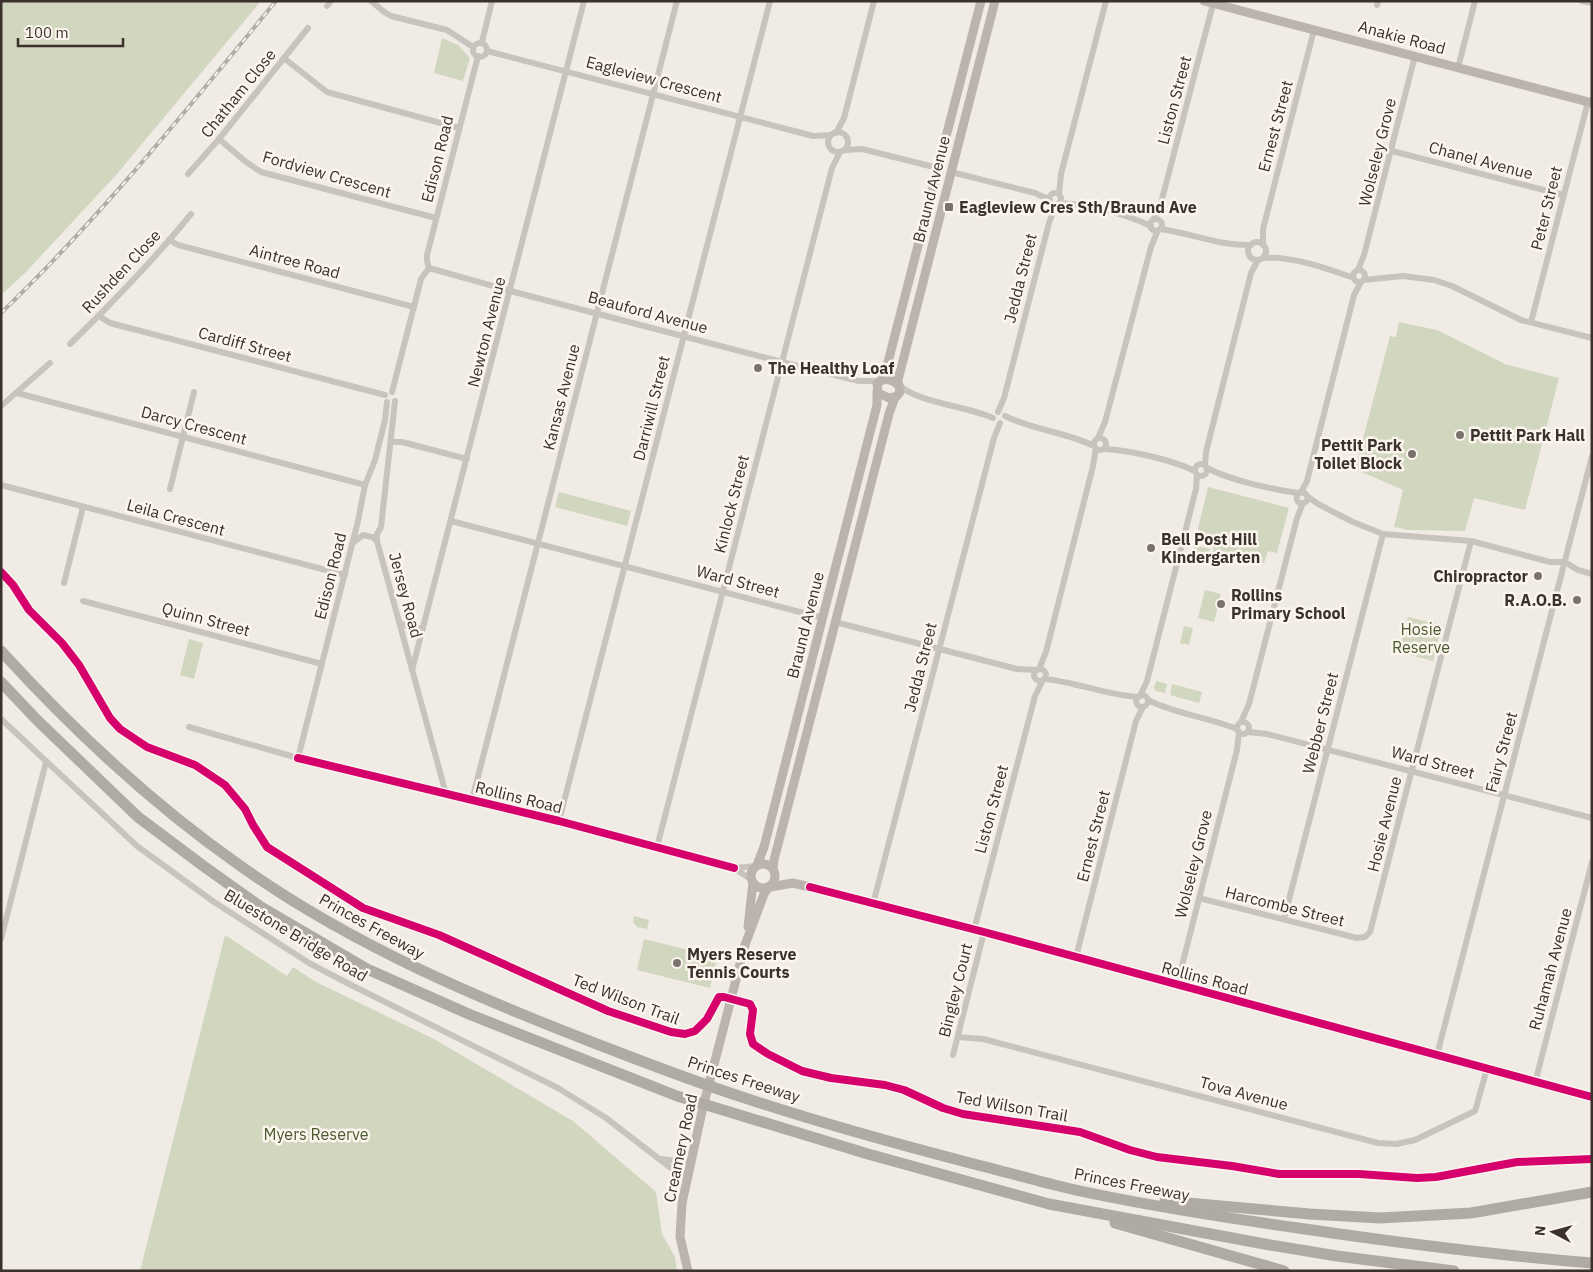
<svg xmlns="http://www.w3.org/2000/svg" width="1593" height="1272" font-family="'IBM Plex Sans',sans-serif">
  <rect width="100%" height="100%" fill="#f0ebe5"/>
  <g fill="#d1d6bf">
    <polygon points="1,1 261,1 116,175 26,272 1,295"/>
    <polygon points="442,38 458,45 470,58 463,81 434,73"/>
    <polygon points="1399,322 1437,330 1505,364 1559,378 1525,510 1474,498 1465,531 1408,530 1394,527 1403,490 1355,469 1390,336 1396,337"/>
    <polygon points="1208,487 1289,508 1277,553 1268,551 1264,563 1245,557 1236,558 1230,564 1224,566 1210,565 1214,546 1195,541"/>
    <polygon points="559,492 631,511 627,526 555,507"/>
    <polygon points="1194,545 1210,549 1207,563 1191,559"/>
    <polygon points="1205,590 1221,594 1214,622 1198,618"/>
    <polygon points="1408,617 1442,625 1433,661 1399,652"/>
    <polygon points="1184,626 1193,628 1189,645 1180,643"/>
    <polygon points="189,639 203,643 194,679 180,675"/>
    <polygon points="1156,681 1167,684 1165,693 1156,691 1154,688"/>
    <polygon points="1172,684 1202,692 1199,703 1170,695"/>
    <polygon points="634,916 649,920 647,929 637,927 633,922"/>
    <polygon points="225,935 287,976 293,967 316,982 434,1039 573,1121 656,1192 662,1234 675,1257 677,1271 140,1271"/>
    <polygon points="644,939 717,957 710,988 637,970"/>
  </g>
  <g fill="none" stroke-linecap="round" stroke-linejoin="round">
    <g stroke="#c9c3be" stroke-width="6">
      <polyline points="371,1 383,11 391,16 447,30 473,47"/>
      <polyline points="1582,1 1592,3"/>
      <polyline points="1377,5 1378,1"/>
      <polyline points="327,6 331,1"/>
      <polyline points="482,42 492,1"/>
      <circle cx="480" cy="50" r="7"/>
      <polyline points="487,51 813,136 831,135"/>
      <polyline points="285,59 327,92 459,128"/>
      <polyline points="1458,68 1475,1"/>
      <circle cx="838" cy="142" r="10"/>
      <polyline points="836,133 844,118 874,1"/>
      <polyline points="219,139 246,162 261,172 436,218"/>
      <polyline points="845,150 862,149 938,168"/>
      <polyline points="1392,151 1563,195"/>
      <polyline points="951,172 1035,193 1050,200"/>
      <polyline points="188,174 219,139 308,28"/>
      <circle cx="1055" cy="199" r="6"/>
      <polyline points="1059,194 1061,174 1106,1"/>
      <path d="M1059,203C1088,204 1125,214 1151,226"/>
      <polyline points="1154,219 1161,203 1213,4"/>
      <circle cx="1156" cy="225" r="6"/>
      <path d="M1160,229C1191,233 1220,246 1251,245"/>
      <polyline points="169,240 178,245 414,307"/>
      <circle cx="1257" cy="251" r="9"/>
      <polyline points="1263,245 1263,229 1314,30"/>
      <path d="M1263,258C1293,256 1326,268 1354,278"/>
      <polyline points="429,268 427,261 427,255 478,56"/>
      <polyline points="1358,270 1364,255 1415,56"/>
      <circle cx="1359" cy="276" r="6"/>
      <polyline points="1364,280 1403,276 1434,280 1452,286 1521,320 1592,338"/>
      <polyline points="99,316 110,323 385,395"/>
      <polyline points="1531,322 1588,102"/>
      <path d="M70,344C112,303 154,260 191,214"/>
      <path d="M899,385C918,403 967,406 993,418"/>
      <polyline points="392,392 421,279 429,268 518,293 782,362 859,381 880,381"/>
      <polyline points="17,393 365,485"/>
      <polyline points="395,401 381,527 377,534 377,541 446,794"/>
      <polyline points="1,406 50,363"/>
      <polyline points="998,412 1004,398 1049,223 1056,204"/>
      <path d="M1005,416C1033,430 1066,432 1094,446"/>
      <circle cx="1100" cy="444" r="6"/>
      <polyline points="1098,438 1105,422 1151,247 1158,230"/>
      <polyline points="392,442 402,442 467,459"/>
      <path d="M1104,449C1130,450 1172,460 1195,471"/>
      <circle cx="1201" cy="470" r="6"/>
      <polyline points="1205,465 1206,452 1251,273 1258,260"/>
      <path d="M1207,468C1229,480 1274,490 1299,493"/>
      <polyline points="1,485 345,575"/>
      <polyline points="170,489 194,392"/>
      <polyline points="1301,492 1307,481 1354,295 1361,282"/>
      <circle cx="1302" cy="498" r="5.5"/>
      <polyline points="1308,497 1318,504 1353,522 1383,534 1471,541 1550,562 1565,562 1578,570 1592,574"/>
      <polyline points="451,521 823,618"/>
      <polyline points="353,543 363,535 372,537 377,541"/>
      <polyline points="64,583 83,507"/>
      <polyline points="83,601 322,664"/>
      <polyline points="835,622 1017,669 1037,670"/>
      <polyline points="400,624 423,629"/>
      <polyline points="1039,669 1046,652 1093,466 1096,448"/>
      <circle cx="1040" cy="675" r="6"/>
      <polyline points="412,670 584,1"/>
      <path d="M1045,679C1076,682 1106,695 1138,697"/>
      <circle cx="1142" cy="701" r="6"/>
      <polyline points="1140,696 1147,681 1196,489 1197,475"/>
      <path d="M1148,700C1175,714 1208,717 1237,729"/>
      <polyline points="1,719 137,846 214,902 309,963 349,984 558,1088 606,1118 671,1168 688,1174"/>
      <circle cx="1243" cy="728" r="6"/>
      <polyline points="1241,722 1249,704 1297,518 1303,503"/>
      <polyline points="189,727 298,758 559,821 657,847 734,868 752,880"/>
      <polyline points="1248,732 1267,734 1592,818"/>
      <polyline points="298,758 358,521 365,485 375,460 385,420 387,402"/>
      <polyline points="472,800 677,1"/>
      <polyline points="559,821 770,1"/>
      <polyline points="657,847 832,168 840,152"/>
      <polyline points="735,868 756,866"/>
      <polyline points="1199,898 1357,938 1365,937 1370,932 1471,541"/>
      <polyline points="873,904 994,438 1000,423"/>
      <polyline points="1284,919 1383,534"/>
      <polyline points="974,930 1035,696 1043,680"/>
      <polyline points="1,939 46,762"/>
      <polyline points="1076,957 1136,721 1143,707"/>
      <polyline points="1177,985 1237,750 1239,732"/>
      <polyline points="958,1037 983,1039 1378,1143 1396,1144 1415,1140 1475,1111 1487,1069"/>
      <polyline points="953,1055 984,932"/>
      <polyline points="1437,1055 1592,456"/>
      <polyline points="1535,1083 1592,862"/>
      <polyline points="662,1159 691,1163"/>
    </g>
    <g stroke="#bab3ae" stroke-width="9">
      <polyline points="1204,1 1592,103"/>
      <polygon points="885,379 893,381 899,385 900,392 897,396 889,398 878,393 877,384 880,381"/>
      <polyline points="882,380 887,366 981,1"/>
      <polyline points="897,384 995,1"/>
      <circle cx="763" cy="876" r="12"/>
      <polyline points="757,865 764,847 877,405 877,392"/>
      <polyline points="773,869 774,860 889,414 895,397"/>
      <polyline points="770,887 793,883 810,887 984,932 1592,1097"/>
      <polyline points="748,927 753,882"/>
      <polyline points="688,1271 680,1237 682,1203 703,1107 745,945 764,894 769,887"/>
    </g>
    <g stroke="#afaaa4" stroke-width="11">
      <path d="M1,651C74,731 153,805 242,867C352,945 477,998 602,1046C649,1064 695,1082 742,1097C817,1122 893,1143 970,1163C1003,1171 1037,1181 1071,1189C1148,1206 1227,1218 1305,1229C1400,1243 1495,1255 1592,1263"/>
      <polyline points="1,682 37,720 138,817 202,865 261,907 367,969 471,1015 677,1096 868,1154 1049,1204 1270,1245 1337,1256 1454,1271"/>
      <polyline points="1165,1201 1310,1214 1380,1218 1471,1213 1592,1192"/>
      <polyline points="1115,1223 1284,1271"/>
    </g>
    <defs>
      <path id="rail" d="M1,313C101,217 188,108 276,1"/>
    </defs>
    <use href="#rail" stroke="#b1aca8" stroke-width="4"/>
    <use href="#rail" stroke="#fbf5ee" stroke-width="2" stroke-dasharray="5.5" stroke-linecap="butt"/>
    <defs>
      <g id="cycleway">
        <polyline points="1,572 13,585 29,610 62,643 79,665 110,718 120,729 147,747 195,765 225,785 245,809 253,825 267,847 363,908 439,935 608,1011 671,1032 685,1034 695,1031 707,1019 719,997 724,997 750,1004 753,1010 750,1034 753,1044 768,1054 802,1071 831,1078 885,1085 904,1090 943,1108 963,1114 1080,1132 1130,1150 1157,1157 1232,1166 1279,1174 1359,1174 1417,1178 1436,1177 1517,1162 1592,1159"/>
        <polyline points="298,758 559,821 734,868"/>
        <polyline points="810,887 984,932 1592,1097"/>
      </g>
    </defs>
    <use href="#cycleway" stroke="#fbf5ee" stroke-width="11"/>
    <use href="#cycleway" stroke="#d6006c" stroke-width="8"/>
  </g>
  <g fill="#7a716c" stroke="#fbf5ee" stroke-width="2">
    <rect x="944" y="202" width="10" height="10" rx="2.5"/>
    <circle cx="758" cy="368" r="5"/>
    <circle cx="1460" cy="435" r="5"/>
    <circle cx="1412" cy="454" r="5"/>
    <circle cx="1151" cy="548" r="5"/>
    <circle cx="1538" cy="576" r="5"/>
    <circle cx="1577" cy="600" r="5"/>
    <circle cx="1221" cy="604" r="5"/>
    <circle cx="677" cy="963" r="5"/>
  </g>
  <g text-anchor="middle" dominant-baseline="central" stroke-width="5" stroke-linejoin="round" paint-order="stroke">
    <g font-size="16" fill="#3b302b" stroke="#fbf5ee">
      <text transform="translate(1402 37) rotate(15)">Anakie Road</text>
      <text transform="translate(654 79) rotate(15)">Eagleview Crescent</text>
      <text transform="translate(238 93) rotate(-51)">Chatham Close</text>
      <text transform="translate(1174 100) rotate(-75)">Liston Street</text>
      <text transform="translate(1275 126) rotate(-75)">Ernest Street</text>
      <text transform="translate(1377 152) rotate(-76)">Wolseley Grove</text>
      <text transform="translate(437 159) rotate(-76)">Edison Road</text>
      <text transform="translate(1481 160) rotate(15)">Chanel Avenue</text>
      <text transform="translate(327 174) rotate(16)">Fordview Crescent</text>
      <text transform="translate(931 189) rotate(-76)">Braund Avenue</text>
      <text transform="translate(1546 208) rotate(-76)">Peter Street</text>
      <text transform="translate(295 261) rotate(15)">Aintree Road</text>
      <text transform="translate(121 271) rotate(-47)">Rushden Close</text>
      <text transform="translate(1020 278) rotate(-76)">Jedda Street</text>
      <text transform="translate(648 312) rotate(15)">Beauford Avenue</text>
      <text transform="translate(486 332) rotate(-76)">Newton Avenue</text>
      <text transform="translate(245 344) rotate(15)">Cardiff Street</text>
      <text transform="translate(561 397) rotate(-76)">Kansas Avenue</text>
      <text transform="translate(651 408) rotate(-76)">Darriwill Street</text>
      <text transform="translate(194 425) rotate(15)">Darcy Crescent</text>
      <text transform="translate(731 504) rotate(-76)">Kinlock Street</text>
      <text transform="translate(176 517) rotate(15)">Leila Crescent</text>
      <text transform="translate(330 576) rotate(-76)">Edison Road</text>
      <text transform="translate(738 581) rotate(15)">Ward Street</text>
      <text transform="translate(406 595) rotate(75)">Jersey Road</text>
      <text transform="translate(206 619) rotate(15)">Quinn Street</text>
      <text transform="translate(805 625) rotate(-76)">Braund Avenue</text>
      <text transform="translate(920 667) rotate(-76)">Jedda Street</text>
      <text transform="translate(1320 723) rotate(-76)">Webber Street</text>
      <text transform="translate(1501 752) rotate(-75)">Fairy Street</text>
      <text transform="translate(1433 762) rotate(15)">Ward Street</text>
      <text transform="translate(519 797) rotate(14)">Rollins Road</text>
      <text transform="translate(991 809) rotate(-75)">Liston Street</text>
      <text transform="translate(1384 824) rotate(-76)">Hosie Avenue</text>
      <text transform="translate(1093 836) rotate(-76)">Ernest Street</text>
      <text transform="translate(1193 864) rotate(-76)">Wolseley Grove</text>
      <text transform="translate(1285 906) rotate(14)">Harcombe Street</text>
      <text transform="translate(372 926) rotate(29)">Princes Freeway</text>
      <text transform="translate(296 935) rotate(31)">Bluestone Bridge Road</text>
      <text transform="translate(1550 969) rotate(-75)">Ruhamah Avenue</text>
      <text transform="translate(1205 978) rotate(15)">Rollins Road</text>
      <text transform="translate(955 990) rotate(-76)">Bingley Court</text>
      <text transform="translate(626 999) rotate(21)">Ted Wilson Trail</text>
      <text transform="translate(744 1079) rotate(18)">Princes Freeway</text>
      <text transform="translate(1244 1093) rotate(15)">Tova Avenue</text>
      <text transform="translate(1012 1106) rotate(10)">Ted Wilson Trail</text>
      <text transform="translate(680 1148) rotate(-78)">Creamery Road</text>
      <text transform="translate(1132 1184) rotate(11)">Princes Freeway</text>
    </g>
    <g font-size="16" font-weight="bold" fill="#3b302b" stroke="#fbf5ee" text-anchor="start">
      <text x="959" y="207">Eagleview Cres Sth/Braund Ave</text>
      <text x="768" y="368">The Healthy Loaf</text>
      <text x="1470" y="435">Pettit Park Hall</text>
      <text x="1402" y="445" text-anchor="end">Pettit Park<tspan x="1402" dy="18">Toilet Block</tspan></text>
      <text x="1161" y="539">Bell Post Hill<tspan x="1161" dy="18">Kindergarten</tspan></text>
      <text x="1528" y="576" text-anchor="end">Chiropractor</text>
      <text x="1231" y="595">Rollins<tspan x="1231" dy="18">Primary School</tspan></text>
      <text x="1567" y="600" text-anchor="end">R.A.O.B.</text>
      <text x="687" y="954">Myers Reserve<tspan x="687" dy="18">Tennis Courts</tspan></text>
    </g>
    <g font-size="16" fill="#4a5a2e" stroke="#fbf5ee">
      <text x="1421" y="629">Hosie<tspan x="1421" dy="18">Reserve</tspan></text>
      <text x="316" y="1134">Myers Reserve</text>
    </g>
  </g>
  <rect width="1593" height="1272" fill="none" stroke="#3b302b" stroke-width="5"/>
  <g transform="translate(1553 1232) rotate(276)" stroke="#fbf5ee" stroke-width="4" paint-order="stroke">
  <path d="M0-4L9 19L0 12L-9 19Z" fill="#3b302b"/>
  <text y="-8" font-size="14" font-weight="bold" text-anchor="middle" fill="#3b302b">N</text>
  </g>
  <path d="M18 38v8h105v-8" fill="none" stroke="#3b302b" stroke-width="2.5"/>
  <text x="25" y="38" font-size="15" fill="#3b302b" stroke="#fbf5ee" stroke-width="4" paint-order="stroke">100 m</text>
</svg>
